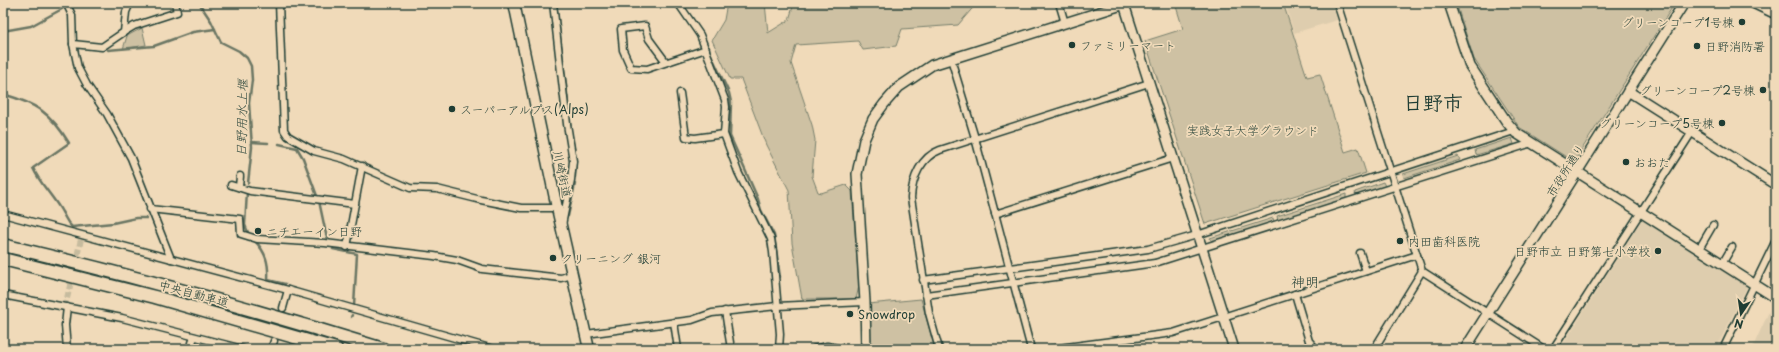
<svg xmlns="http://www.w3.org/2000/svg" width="1779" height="352" font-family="'Playpen Sans','Klee One',sans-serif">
  <rect width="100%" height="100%" fill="#f0dab9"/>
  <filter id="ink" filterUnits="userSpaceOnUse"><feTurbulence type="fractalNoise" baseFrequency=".025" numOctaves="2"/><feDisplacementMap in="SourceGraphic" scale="8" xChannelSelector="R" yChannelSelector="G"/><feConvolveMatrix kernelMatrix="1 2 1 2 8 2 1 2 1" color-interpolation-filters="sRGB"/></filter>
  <g filter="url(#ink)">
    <g fill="#decdae">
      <polygon points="1285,3 1332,3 1337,20 1294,33"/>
      <polygon points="1643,218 1748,285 1716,349 1560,349"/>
      <polygon points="1776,296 1776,349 1752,349"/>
    </g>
    <g fill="#cec1a3" stroke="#767f6c">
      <polygon points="727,3 765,3 768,33 789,20 794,3 864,3 866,8 868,3 977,3 958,25 902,29 896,46 863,50 858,41 796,45 791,63 812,125 815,140 812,176 818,192 821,193 846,185 852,191 859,286 856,299 802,299 792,243 789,190 766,145 741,79 730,79 712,40 724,20"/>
      <polygon points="1175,3 1283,3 1307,77 1320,74 1345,152 1358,148 1366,173 1205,224 1145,41 1183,29"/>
      <polygon points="1456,3 1675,3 1575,160 1571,160 1519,127 1474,59"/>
      <polygon points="142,28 146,45 123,49 127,36"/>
      <polygon points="1512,138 1514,144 1476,155 1475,150"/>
      <polygon points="1458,156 1460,160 1404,178 1403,174"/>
      <polygon points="1383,182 1385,186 1356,196 1355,192"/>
      <polygon points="1346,194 1346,198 1278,221 1277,216"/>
      <polygon points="1273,218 1274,222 1212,242 1210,238"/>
      <polygon points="921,299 935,349 868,349 868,304"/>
    </g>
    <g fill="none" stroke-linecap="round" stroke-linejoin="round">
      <g stroke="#6b7664" stroke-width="2.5">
        <polyline points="199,3 211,21 221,42 239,51 247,58 251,66 252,80 249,103 252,147 248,183"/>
        <polyline points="556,3 568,102"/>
        <polyline points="3,31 31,26 62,9"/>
        <polyline points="707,46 729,93 731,102 730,136 758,199 761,210 774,235 780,277"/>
        <polyline points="108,50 154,46 193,32 215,29"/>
        <path d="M3,94C37,104 50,112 69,143L33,168C40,184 53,196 62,212C66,218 66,222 72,227L113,223L136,218H147"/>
        <polyline points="569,120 576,161 575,177"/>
        <polyline points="251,142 268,143"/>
        <polyline points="279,144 297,148 303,158 317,196"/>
        <polyline points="247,192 245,225 249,235"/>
        <polyline points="319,201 326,234 329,241"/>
        <polyline points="568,216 575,184"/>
        <path d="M254,240C266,252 269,263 268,280L285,284"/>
        <polyline points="333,249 357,254 354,306"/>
        <polyline points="351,317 352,315"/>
      </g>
      <polyline stroke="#c6bb9e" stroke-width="6" stroke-dasharray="6 3" stroke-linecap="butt" points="65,307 82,235"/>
      <defs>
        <g id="street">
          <polyline points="66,3 72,15 73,44 78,68 87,85 107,114 131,158 171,259"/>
          <polyline points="279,3 284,130 288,136 314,151 344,159 410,188 437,189 481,200 521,208 557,208"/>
          <polyline points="553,3 567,124 573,161 571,180 562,225"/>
          <polyline points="678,3 700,35 725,100 726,107 724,134 738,172 771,239 773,252 780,334 779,349"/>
          <polyline points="1059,3 1065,23"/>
          <polyline points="1337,3 1422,271 1544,349"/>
          <polyline points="1770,11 1775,3"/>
          <polyline points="124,32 134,26 177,12 175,3"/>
          <polyline points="73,44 102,47 124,32 126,12 130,3"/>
          <polyline points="951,59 975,138 1031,349"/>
          <polyline points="666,62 649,39 645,26 621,29 623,50 631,68 647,69 706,49"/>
          <polyline points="680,93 686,137 695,138 724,134"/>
          <polyline points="231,185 250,191 355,204"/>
          <polyline points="239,187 240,176"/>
          <polyline points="150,209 240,219 241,234 257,239 325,243 434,256 457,260 482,269 517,273 561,278 572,275"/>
          <polyline points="3,214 288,290 493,349"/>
          <polyline points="995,214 1173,158"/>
          <polyline points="347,247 362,166"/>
          <polyline points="1699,249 1713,225"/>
          <polyline points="1360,253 1366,271"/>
          <polyline points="1722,264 1732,247"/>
          <polyline points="923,280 1148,249 1197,235 1514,131"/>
          <polyline points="1295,294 1309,341 1316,349"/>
          <polyline points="3,295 122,318 243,349"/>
          <polyline points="926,295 1155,263 1532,143"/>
          <polyline points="283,308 288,290"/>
          <polyline points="725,311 731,349"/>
          <polyline points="674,322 678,349"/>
          <polyline points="586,334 692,320 712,313 777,306 865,302"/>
          <polyline points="1115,341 1119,349"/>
          <polyline points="67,349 65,325 67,307"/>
          <polyline points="190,349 194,337"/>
          <polyline points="271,349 274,341"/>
          <polyline points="814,349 827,346 843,349"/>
          <path d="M939,349L929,313L911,198C912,178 921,157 940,150L1149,83"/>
          <polyline points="1051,349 1173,333 1417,255"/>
          <polyline points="1374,349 1422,271"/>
          <polyline points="1553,349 1692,132"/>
          <polyline points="1723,349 1776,240"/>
        </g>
        <g id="secondary">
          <polyline points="1449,3 1470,66 1506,121 1516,133 1776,298"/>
          <polyline points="1753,3 1776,14"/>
          <polyline points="1124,4 1234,349"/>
          <polyline points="1628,91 1776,185"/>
          <polyline points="866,349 865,302 857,174 864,140 873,119 884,104 899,87 932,65 1128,3"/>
          <polyline points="1465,349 1684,3"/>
        </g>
        <polyline id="primary" points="514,3 557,208 589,349"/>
        <g id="highway">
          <path d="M3,245C131,275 257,310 383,349"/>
          <polyline points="3,259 155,297 336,349"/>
        </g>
      </defs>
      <use href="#street" stroke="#1f3d34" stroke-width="9"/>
      <use href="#secondary" stroke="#1f3d34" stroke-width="12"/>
      <use href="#primary" stroke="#1f3d34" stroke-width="13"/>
      <use href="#highway" stroke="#1f3d34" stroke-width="15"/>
      <use href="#street" stroke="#f0dab9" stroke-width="6"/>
      <use href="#secondary" stroke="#f0dab9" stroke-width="9"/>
      <use href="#primary" stroke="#f0dab9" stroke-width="10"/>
      <use href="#highway" stroke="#f0dab9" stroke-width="12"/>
    </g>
  </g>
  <g fill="#1f3d34" stroke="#f0dab9" stroke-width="1.5">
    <circle cx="1742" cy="22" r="4"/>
    <circle cx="1072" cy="45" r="4"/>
    <circle cx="1697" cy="46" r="4"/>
    <circle cx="1763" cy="90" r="4"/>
    <circle cx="452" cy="109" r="4"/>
    <circle cx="1722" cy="123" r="4"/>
    <circle cx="1626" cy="162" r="4"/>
    <circle cx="258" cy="231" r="4"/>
    <circle cx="1400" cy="241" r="4"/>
    <circle cx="1658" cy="251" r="4"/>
    <circle cx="553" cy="258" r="4"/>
    <circle cx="850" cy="314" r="4"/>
  </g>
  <g text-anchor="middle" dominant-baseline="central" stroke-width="3.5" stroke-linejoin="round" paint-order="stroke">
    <g font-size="12" fill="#1f3d34" stroke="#f0dab9" text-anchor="start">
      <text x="1734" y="22" text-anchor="end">グリーンコープ1号棟</text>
      <text x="1080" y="45">ファミリーマート</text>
      <text x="1705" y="46">日野消防署</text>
      <text x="1755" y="90" text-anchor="end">グリーンコープ2号棟</text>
      <text x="460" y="109">スーパーアルプス(Alps)</text>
      <text x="1714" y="123" text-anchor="end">グリーンコープ5号棟</text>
      <text x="1634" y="162">おおた</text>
      <text x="266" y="231">ニチエーイン日野</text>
      <text x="1408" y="241">内田歯科医院</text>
      <text x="1650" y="251" text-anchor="end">日野市立 日野第七小学校</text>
      <text x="561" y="258">クリーニング 銀河</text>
      <text x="858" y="314">Snowdrop</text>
    </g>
    <g font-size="12" fill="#304a3f" stroke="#f0dab9">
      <text x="1253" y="130">実践女子大学グラウンド</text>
    </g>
    <g font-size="12" fill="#1f3d34" stroke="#f0dab9">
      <text transform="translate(1565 170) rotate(-58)">市役所通り</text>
      <text transform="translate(563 174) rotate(78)">川崎街道</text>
      <text transform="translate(194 293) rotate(15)">中央自動車道</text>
    </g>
    <g font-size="13" font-style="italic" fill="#324b40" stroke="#f0dab9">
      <text transform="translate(241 118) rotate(-89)">日野用水上堰</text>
    </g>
    <g font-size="14" fill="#1f3d34" stroke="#f0dab9">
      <text x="1305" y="281">神明</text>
    </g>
    <g font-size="20" font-weight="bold" fill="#1f3d34" stroke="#f0dab9">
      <text x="1433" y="102">日野市</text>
    </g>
  </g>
  <rect width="1779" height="352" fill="none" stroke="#f0dab9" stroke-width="16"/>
  <rect x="8" y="8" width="1763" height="336" fill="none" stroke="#1f3d34" stroke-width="1.5" filter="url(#ink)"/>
  <g transform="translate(1741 314) rotate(193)" stroke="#f0dab9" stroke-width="3" paint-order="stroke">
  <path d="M0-3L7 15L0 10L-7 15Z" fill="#1f3d34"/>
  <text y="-6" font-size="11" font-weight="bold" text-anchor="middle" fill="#1f3d34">N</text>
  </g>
</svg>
